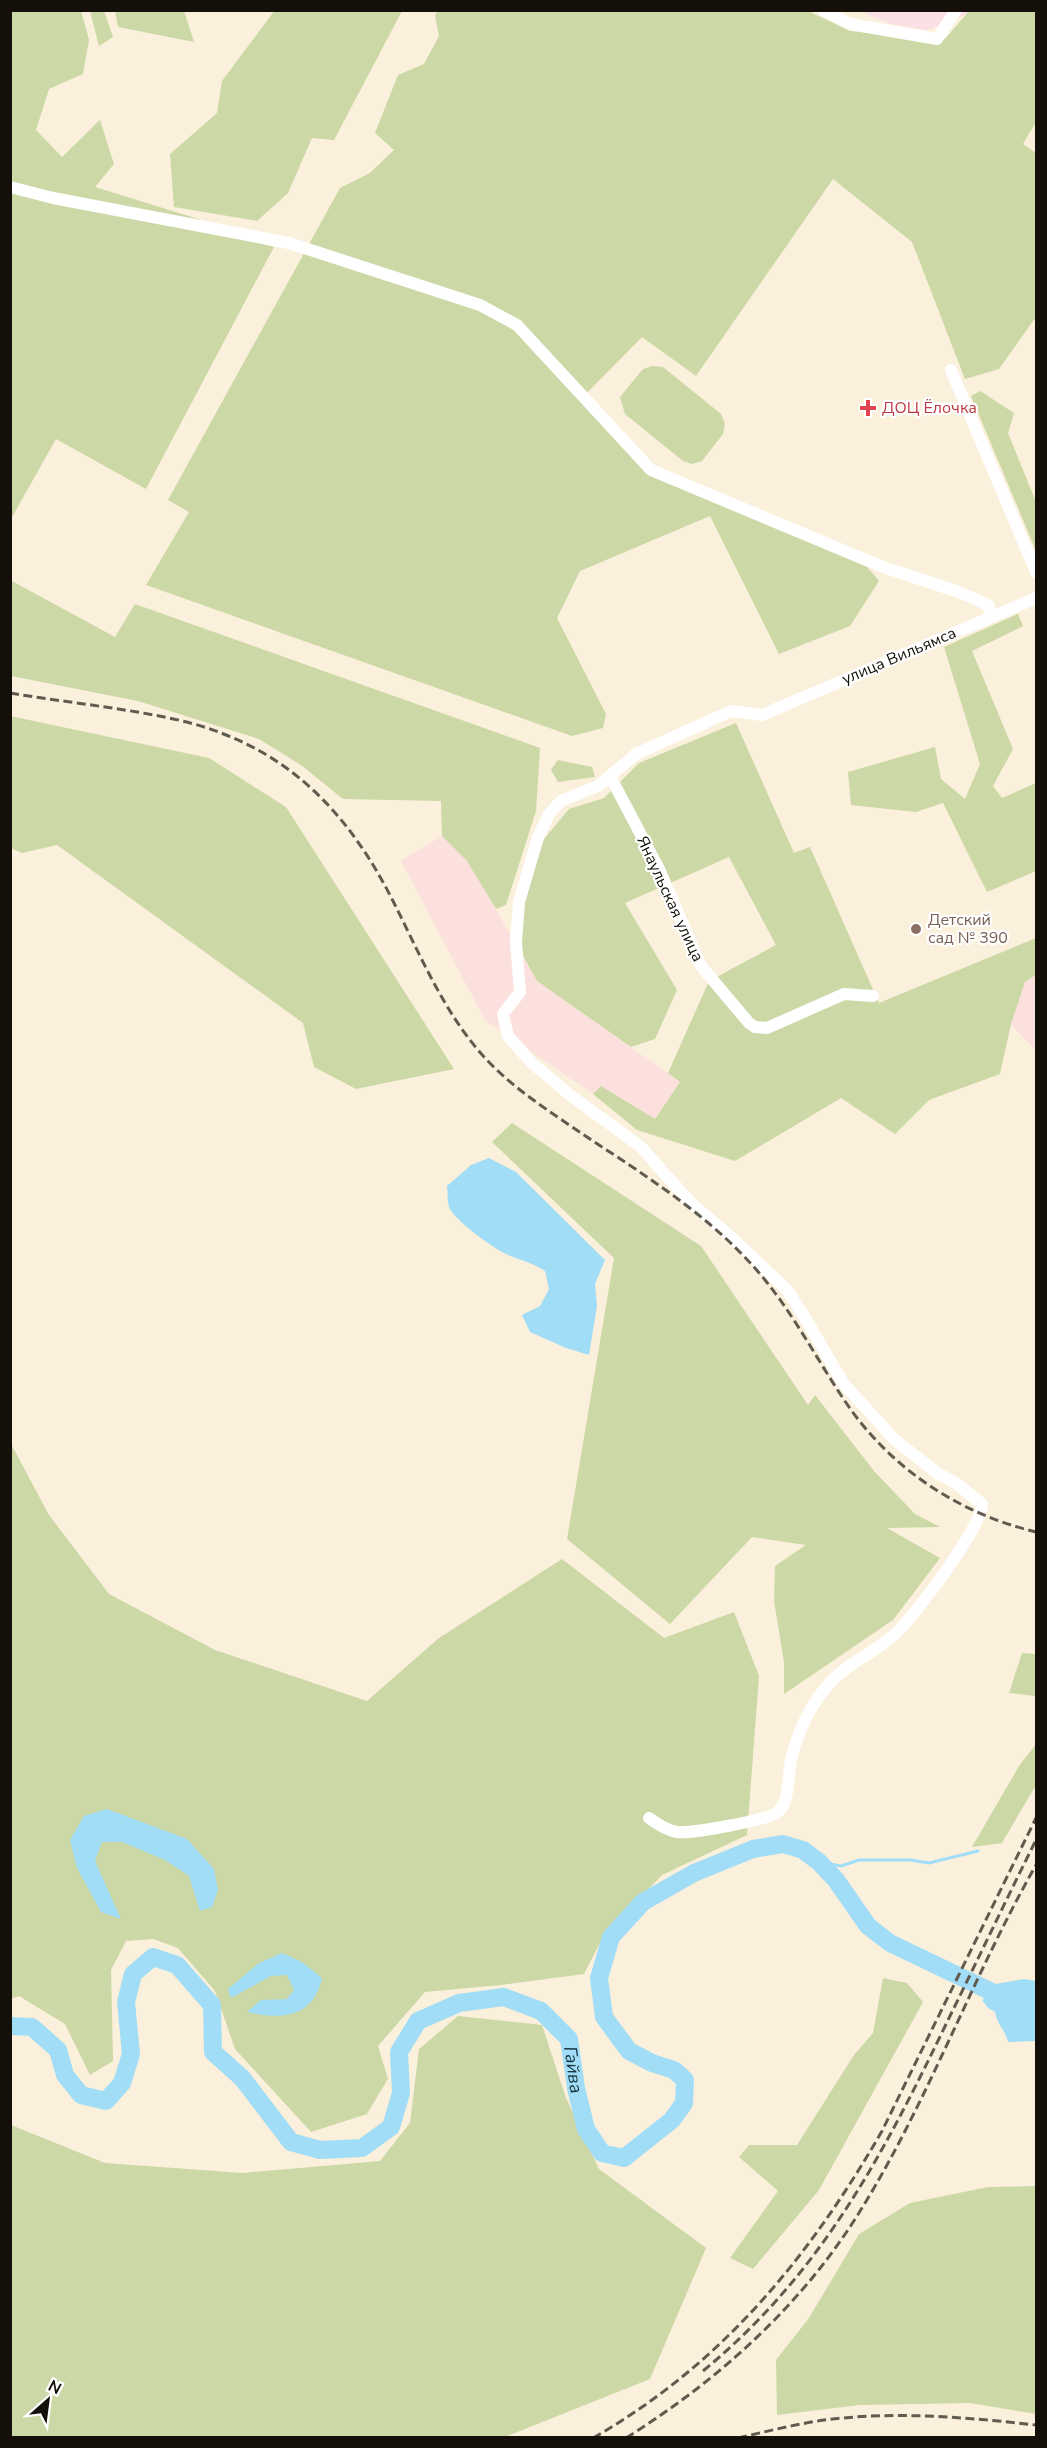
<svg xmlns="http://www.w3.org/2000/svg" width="1047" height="2448" font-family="'Nunito Sans',sans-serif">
  <rect width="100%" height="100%" fill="#fbf0db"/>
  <g fill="#fbe0dd">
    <polygon points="442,836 467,860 537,981 680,1082 655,1119 601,1086 593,1094 485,1020 401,861"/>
    <polygon points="1036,976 1036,1051 1011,1024 1025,982"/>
  </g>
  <polygon fill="#fadfe5" points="859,11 976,11 927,30 891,24"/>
  <g fill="#ccd8a5">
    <polygon points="275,10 402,11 334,140 312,138 288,193 257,221 174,207 170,154 217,113 222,81"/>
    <polygon points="11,11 81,11 89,40 83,74 49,89 36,130 62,157 100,120 114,164 95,187 192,217 274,247 146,489 56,439 11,519"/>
    <polygon points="90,11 104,11 113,37 99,46"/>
    <polygon points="115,11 184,11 194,42 118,27"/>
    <polygon points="437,11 808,11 850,31 945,39 969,11 1036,11 1036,122 1023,144 1036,153 1036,317 999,369 965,379 912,242 833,179 696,376 642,337 580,400 647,473 863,562 879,581 850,626 779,654 710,516 580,571 557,618 606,714 603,728 572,736 146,585 189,512 168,500 340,188 370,173 394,150 375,133 398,75 424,64 439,36 435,16"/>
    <polygon points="653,366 663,367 721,414 725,424 723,434 702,461 692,464 683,461 625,414 620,397 643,369"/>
    <polygon points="980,391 1014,413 1008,433 1036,502 1036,551 971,396"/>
    <polygon points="10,580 115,637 135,604 540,748 536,811 506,905 496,909 467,861 442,836 441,801 343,799 301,765 259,739 138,701 11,676"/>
    <polygon points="1018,614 1023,626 972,651 1013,749 993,786 1002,798 1036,783 1036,871 987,892 943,803 916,812 851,805 848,772 935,747 941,779 965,799 980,764 944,647"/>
    <polygon points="10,716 209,758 286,807 454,1069 356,1089 314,1067 303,1023 57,845 22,853 11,848"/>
    <polygon points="736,723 794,853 810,847 879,1003 1036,938 1036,975 1025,982 1011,1024 1000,1074 929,1100 895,1134 841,1098 735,1161 637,1130 593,1094 601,1086 655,1119 680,1082 668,1073 709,981 776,945 729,857 625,903 677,990 655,1039 631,1047 537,981 521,952 523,905 544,839 569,809 604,798 639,763"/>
    <polygon points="558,760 592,767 595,777 558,782 551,770"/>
    <polygon points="512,1123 701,1246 808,1405 815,1395 874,1471 915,1514 940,1527 887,1528 940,1558 893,1620 784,1694 784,1662 774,1601 775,1566 806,1545 752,1537 670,1624 567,1539 614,1258 492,1142"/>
    <polygon points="10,1442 49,1515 109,1594 215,1650 367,1701 439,1638 562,1559 664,1638 734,1612 759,1676 747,1835 662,1875 603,1937 584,1974 501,1985 425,1992 378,2046 388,2079 367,2114 311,2132 235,2049 215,1991 178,1948 153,1939 126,1941 111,1970 113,2061 90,2075 65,2024 19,1996 11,1999"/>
    <polygon points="1022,1653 1036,1654 1036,1696 1009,1693"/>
    <polygon points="1036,1744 1036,1785 1002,1843 972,1847 1019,1766"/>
    <polygon points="883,1978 907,1983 923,2002 819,2190 753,2269 730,2258 778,2191 739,2157 749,2145 797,2145 854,2055 873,2033"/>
    <polygon points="458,2016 542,2025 566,2098 599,2169 706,2248 650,2379 505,2437 11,2437 11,2125 105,2163 243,2173 380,2161 410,2123 419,2049"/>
    <polygon points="1036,2186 1036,2414 970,2403 860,2405 777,2415 776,2360 809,2318 859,2234 910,2203 988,2187"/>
  </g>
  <g fill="#a1ddf6">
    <path d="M489,1158L516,1172L605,1260L595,1284L597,1306L589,1355L566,1348L530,1332L522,1315L540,1306L549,1289L545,1271C530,1261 521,1261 506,1254C492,1247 458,1223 450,1209C447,1204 448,1193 447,1186L471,1165Z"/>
    <polygon points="107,1809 187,1839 214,1869 218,1890 212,1907 200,1911 189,1876 165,1860 122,1842 102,1842 95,1861 121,1919 101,1912 77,1868 70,1840 84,1816"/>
    <path d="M282,1953L302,1962L322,1978C313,2018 282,2020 247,2012L261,2000L287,1999L294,1990L287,1975L271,1976L231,1998L228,1989L259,1963Z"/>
    <path d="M1024,1979L1036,1981V2041L1008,2042C1005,2030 997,2024 995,2012L988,2008L982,2000L992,1992L996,1984Z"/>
  </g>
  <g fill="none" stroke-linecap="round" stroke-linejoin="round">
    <polyline stroke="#a1ddf6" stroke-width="3" points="819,1862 841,1866 859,1860 911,1860 929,1863 978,1851"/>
    <path stroke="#a1ddf6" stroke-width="18" id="s1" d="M10,2026L32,2027L58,2050L65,2075L81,2095L106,2101L122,2083L131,2054L126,2002L133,1974L153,1957L177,1965L212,2005L213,2052L242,2078L291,2142L320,2150L362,2148L391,2127L401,2093L399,2052L418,2021L459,2003L504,1997L541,2011L569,2039L576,2088L586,2129L602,2153L624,2158L672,2120L684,2103L685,2080L674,2070L652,2063L629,2051L604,2017L599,1978L611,1937L643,1902L694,1873L753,1849L783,1844L803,1850L819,1862L836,1880L868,1926L890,1943L992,1992L1020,2008L1036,2026"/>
    <g stroke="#fff" stroke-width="12">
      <polyline points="823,10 850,24 937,39 956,10"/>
      <polyline points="10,187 53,198 289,243 480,305 517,325 651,470 883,567 959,592 988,605 992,617"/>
      <polyline points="951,370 1036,572"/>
      <polyline points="610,776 659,869 701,966 749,1023 755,1027 767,1028 844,994 873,996"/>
      <path d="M649,1818C657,1824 666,1830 677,1832C689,1834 770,1820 778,1812C791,1800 787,1772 792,1756C799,1729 811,1704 829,1684C847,1663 874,1653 894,1635C912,1620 984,1524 982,1504L957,1484L937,1473L894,1439L843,1383L804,1316L787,1290L732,1238L691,1203L641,1147L570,1095L532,1063L508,1036L503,1014L520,992L516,942L519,902L538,837L549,814L561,801L598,786L636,754L731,711L762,715L1036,598"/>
    </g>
    <g stroke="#615a4f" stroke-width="3" stroke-dasharray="9 4.5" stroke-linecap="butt">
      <path d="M10,693C63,702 116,707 169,718C277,740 343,803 392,899C422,958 448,1024 497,1070C522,1094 552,1113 581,1133C644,1175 710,1215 760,1274C795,1315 819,1364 849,1407C894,1471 961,1514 1036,1532"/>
      <path d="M703,2371C823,2272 884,2153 950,2016C979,1957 1007,1898 1036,1840"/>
      <path d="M593,2438C721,2365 809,2258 882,2131L1036,1818"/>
      <path d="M626,2438C717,2381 799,2308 857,2216C927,2105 971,1979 1036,1865"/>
      <path d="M738,2438C773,2430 807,2421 843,2418C906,2412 973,2418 1036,2425"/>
    </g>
  </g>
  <path fill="#e0444e" stroke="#fff" stroke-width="2" d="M865 399h6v6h6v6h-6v6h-6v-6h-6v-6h6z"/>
  <circle fill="#8d6e63" stroke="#fff" stroke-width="2" cx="916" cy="929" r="6"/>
  <g text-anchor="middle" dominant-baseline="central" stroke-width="4.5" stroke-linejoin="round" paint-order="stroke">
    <g font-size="16" fill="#be3a42" stroke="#fff" text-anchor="start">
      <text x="882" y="408">ДОЦ Ёлочка</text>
    </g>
    <g font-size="16" fill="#141009" stroke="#fff">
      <text transform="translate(899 656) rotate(-23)">улица Вильямса</text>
      <text transform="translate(670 899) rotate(65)">Янаульская улица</text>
    </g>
    <g font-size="16" fill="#785e54" stroke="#fff" text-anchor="start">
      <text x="928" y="920">Детский<tspan x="928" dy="18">сад № 390</tspan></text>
    </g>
    <g font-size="18" font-style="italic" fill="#15323d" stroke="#fff">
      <text stroke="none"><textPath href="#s1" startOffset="962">Гайва</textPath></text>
    </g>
  </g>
  <rect width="1047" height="2448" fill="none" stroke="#141009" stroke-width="24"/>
  <g transform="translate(48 2400) rotate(28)" stroke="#ffffff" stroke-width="4.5" paint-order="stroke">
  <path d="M0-4.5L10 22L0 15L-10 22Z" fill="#141009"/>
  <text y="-9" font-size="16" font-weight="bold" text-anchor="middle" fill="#141009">N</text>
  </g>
</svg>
